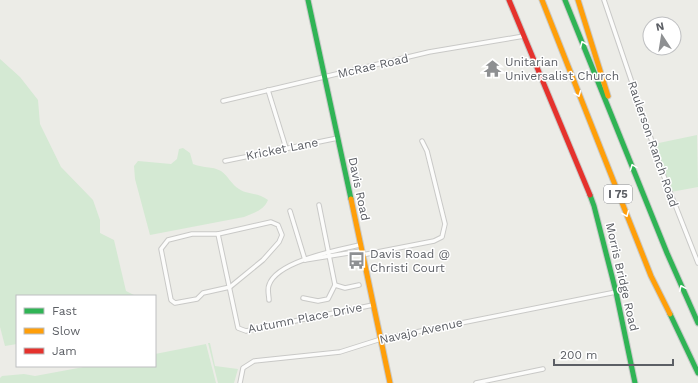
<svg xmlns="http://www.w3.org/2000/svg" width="698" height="383" font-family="'Work Sans',sans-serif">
  <rect width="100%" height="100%" fill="#ecece7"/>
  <g fill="#d4e9d3">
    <polygon points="0,59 20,77 38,100 40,124 61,167 93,200 100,220 100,233 114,240 126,291 136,296 17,296 17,344 5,346 0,327"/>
    <polygon points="697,135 698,187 671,192 654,144"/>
    <path d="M183,148L190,153L193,164C202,168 212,166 221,171C228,176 232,185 239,189C248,195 258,192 268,200C264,210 254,213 244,217L150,235L135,179L134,166L138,161L171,164L177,159L179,149Z"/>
    <polygon points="208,343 210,343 215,366 238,369 234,383 218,383"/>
    <polygon points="206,344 216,383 0,383 0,378 2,376 24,374 35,376 89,366 155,366 155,354"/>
  </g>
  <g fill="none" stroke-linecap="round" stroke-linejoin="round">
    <defs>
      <g id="street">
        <polyline points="604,0 663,174 698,263"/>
        <polyline points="268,90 286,148"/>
        <polyline points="223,101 429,52 524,36"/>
        <polyline points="225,161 338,138"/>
        <polyline points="319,205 335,285"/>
        <polyline points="290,211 305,260"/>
        <polygon points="271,222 278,225 282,235 279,242 263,260 230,287 203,293 197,299 175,303 171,300 161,249 168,240 192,234 218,234"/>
        <polyline points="218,234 238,328 246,331 373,305"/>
        <polyline points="362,255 434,241 442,237 445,224 427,151 422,141"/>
        <polyline points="305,260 361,251"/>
        <polyline points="335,285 345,288 359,285"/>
        <polyline points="303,298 318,301 328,299 335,285"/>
        <path d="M269,300C269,296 267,289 269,285C277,261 338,250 360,245"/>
        <polyline points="240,383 243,368 254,361 340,352 381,339 616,292"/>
        <polyline points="476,383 543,369"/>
      </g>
      <g id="fast">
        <polyline points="308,0 351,199"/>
        <polyline points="565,0 667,253 698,323"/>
        <polyline points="590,195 594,206 616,292 635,383"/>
        <polyline points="670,314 698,373"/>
      </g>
      <g id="slow">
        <polyline points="542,0 651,276 670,314"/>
        <polyline points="578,0 608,96"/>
        <polyline points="351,199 390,383"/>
      </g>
      <polyline id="jam" points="509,0 590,195"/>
    </defs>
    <use href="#street" stroke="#c9c9c7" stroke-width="5.5"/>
    <use href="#fast" stroke="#c9cac9" stroke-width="7"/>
    <use href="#slow" stroke="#c9cac9" stroke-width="7"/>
    <use href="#jam" stroke="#c9cac9" stroke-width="7"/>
    <use href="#street" stroke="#fcfcfb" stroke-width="3.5"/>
    <use href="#fast" stroke="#30b455" stroke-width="5"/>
    <use href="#slow" stroke="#ff9f0a" stroke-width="5"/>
    <use href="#jam" stroke="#e5322d" stroke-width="5"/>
  </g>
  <defs><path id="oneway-chevron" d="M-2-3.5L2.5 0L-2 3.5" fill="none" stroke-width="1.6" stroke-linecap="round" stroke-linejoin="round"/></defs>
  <g stroke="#fff">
    <use href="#oneway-chevron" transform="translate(583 44) rotate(-112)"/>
    <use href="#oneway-chevron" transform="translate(578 94) rotate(69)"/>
    <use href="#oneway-chevron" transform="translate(633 167) rotate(-111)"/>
    <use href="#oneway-chevron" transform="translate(626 214) rotate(68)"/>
    <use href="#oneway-chevron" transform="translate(682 288) rotate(-114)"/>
  </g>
  <defs>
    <symbol id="temple-bare" viewBox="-9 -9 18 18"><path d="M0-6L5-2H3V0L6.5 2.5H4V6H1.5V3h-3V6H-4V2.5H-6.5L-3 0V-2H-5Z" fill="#8e9092" stroke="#fff" stroke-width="2.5" paint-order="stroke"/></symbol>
    <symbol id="bus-bare" viewBox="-9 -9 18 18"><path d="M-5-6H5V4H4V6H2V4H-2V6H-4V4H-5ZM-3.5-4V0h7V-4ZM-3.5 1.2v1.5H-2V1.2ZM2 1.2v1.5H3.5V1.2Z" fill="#8e9092" stroke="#fff" stroke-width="2.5" paint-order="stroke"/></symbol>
  </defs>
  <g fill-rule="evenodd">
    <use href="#temple-bare" x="480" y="56" width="25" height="25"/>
    <use href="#bus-bare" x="344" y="248" width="25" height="25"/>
  </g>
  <g text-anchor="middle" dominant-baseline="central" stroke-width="3" stroke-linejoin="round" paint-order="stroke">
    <rect fill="#fff" stroke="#8d8f93" stroke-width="1" x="604" y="185" width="28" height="18" rx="3"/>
    <g font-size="11" font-weight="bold" fill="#5c5f65">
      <text x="618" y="194">I 75</text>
    </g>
    <g font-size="12" fill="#5c5f65" stroke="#fff" text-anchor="start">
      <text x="505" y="62">Unitarian<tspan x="505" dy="14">Universalist Church</tspan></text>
      <text x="370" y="254">Davis Road @<tspan x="370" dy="14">Christi Court</tspan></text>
    </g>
    <g font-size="12" fill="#5c5f65" stroke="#fff">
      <text transform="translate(373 66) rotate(-13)">McRae Road</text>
      <text transform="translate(653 144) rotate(71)">Raulerson Ranch Road</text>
      <text transform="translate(282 149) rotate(-11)">Kricket Lane</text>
      <text transform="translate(359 189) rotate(78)">Davis Road</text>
      <text transform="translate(622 277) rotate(77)">Morris Bridge Road</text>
      <text transform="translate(305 318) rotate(-11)">Autumn Place Drive</text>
      <text transform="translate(421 331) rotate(-12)">Navajo Avenue</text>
    </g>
  </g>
  <rect x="16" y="295" width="140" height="72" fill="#ffffff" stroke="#bebfc1"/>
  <rect x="24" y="308" width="20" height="6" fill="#30b455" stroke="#bebfc1"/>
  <text x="52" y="315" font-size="12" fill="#5c5f65">Fast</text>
  <rect x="24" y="328" width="20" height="6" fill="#ff9f0a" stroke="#bebfc1"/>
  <text x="52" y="335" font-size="12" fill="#5c5f65">Slow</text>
  <rect x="24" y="348" width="20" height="6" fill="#e5322d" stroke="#bebfc1"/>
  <text x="52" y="355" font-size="12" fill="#5c5f65">Jam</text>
  <g transform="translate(662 36) rotate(348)"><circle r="19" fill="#ffffff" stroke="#bebfc1"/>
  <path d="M0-3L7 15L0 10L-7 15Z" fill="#8e9092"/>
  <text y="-6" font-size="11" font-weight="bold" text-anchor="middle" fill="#5c5f65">N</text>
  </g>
  <path d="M554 359v6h119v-6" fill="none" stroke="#5c5f65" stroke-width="2"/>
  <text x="560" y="359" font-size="12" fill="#5c5f65" stroke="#ffffff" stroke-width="3" paint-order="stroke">200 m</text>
</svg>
